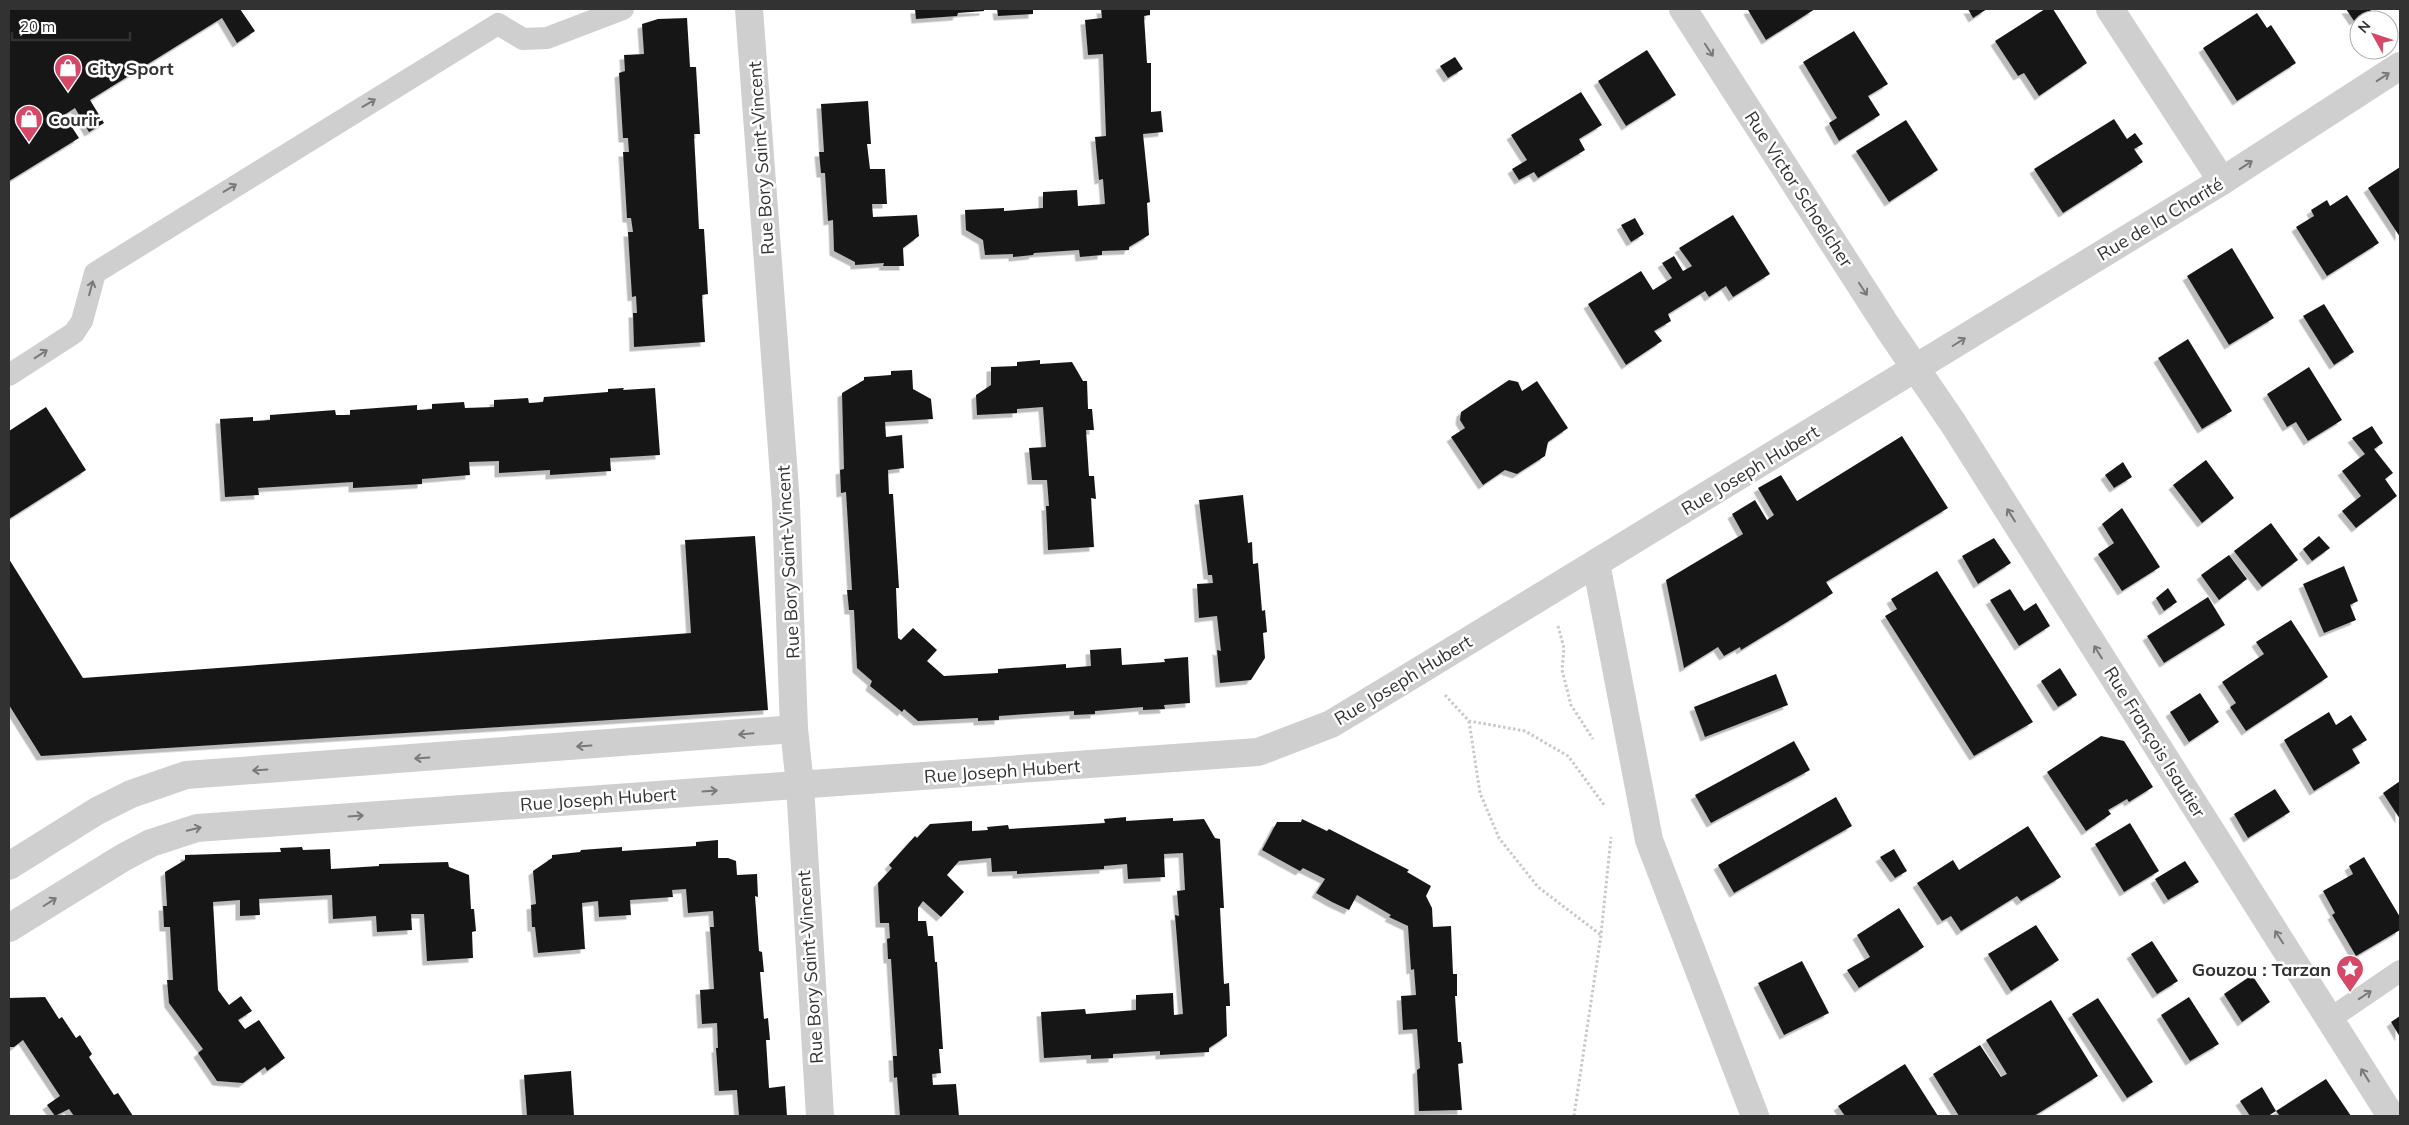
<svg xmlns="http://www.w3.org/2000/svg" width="2409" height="1125" font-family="Mulish,sans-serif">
  <defs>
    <filter id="shadow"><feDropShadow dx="-4.5" dy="4.5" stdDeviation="0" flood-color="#0004"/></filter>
  </defs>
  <rect width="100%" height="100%" fill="#fff"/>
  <g fill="#191919" filter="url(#shadow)">
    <polygon points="9,9 240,9 255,31 237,43 222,18 90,100 104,123 89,132 75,108 64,115 79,138 9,181"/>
    <polygon points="915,9 984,9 984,11 958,13 957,16 916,19"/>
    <polygon points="997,9 1033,9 1033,14 998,16"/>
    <polygon points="1101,9 1150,9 1150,15 1144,16 1147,63 1151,63 1151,112 1161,111 1163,132 1143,134 1150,202 1147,203 1149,235 1129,247 1129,250 1102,251 1102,255 1080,257 1079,250 1034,253 1033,255 1013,257 1013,254 985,255 983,240 966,230 965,210 1004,208 1004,211 1043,208 1043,192 1077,190 1078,206 1105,204 1103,179 1099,180 1095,137 1106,136 1103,54 1088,55 1085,20 1102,18"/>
    <polygon points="1750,9 1815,9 1766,40 1748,10"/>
    <polygon points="1968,9 1987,9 1973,18"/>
    <polygon points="2045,9 2053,9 2087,63 2039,96 2024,73 2018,76 1995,41"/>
    <polygon points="2346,9 2373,9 2354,21"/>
    <polygon points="2257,13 2267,28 2271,25 2296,63 2237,101 2203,48"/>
    <polygon points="687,18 690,67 696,67 700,134 694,134 699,229 704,229 708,294 702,295 705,342 634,347 633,313 637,313 636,296 632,297 628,232 633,232 631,218 627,218 623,152 629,152 628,138 623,138 619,73 625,71 624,55 644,54 642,24 658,19"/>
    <polygon points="1854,31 1888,84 1868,96 1880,115 1839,141 1829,123 1837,118 1803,62"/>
    <polygon points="1647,50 1676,95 1626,126 1598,81"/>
    <polygon points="1455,57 1463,69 1448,78 1440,66"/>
    <polygon points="1581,92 1602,125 1579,139 1585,150 1538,178 1534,172 1519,180 1512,169 1527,160 1511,135"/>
    <polygon points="868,101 871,144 867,144 870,169 885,169 887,204 872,204 873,217 917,215 919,236 903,248 904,266 883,266 884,263 855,265 855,262 834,251 833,220 828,221 825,173 821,173 819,152 824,152 821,104"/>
    <polygon points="2114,119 2127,139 2135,133 2143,144 2134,149 2143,162 2063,213 2034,169"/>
    <polygon points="1906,120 1938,170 1889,202 1856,151"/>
    <polygon points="2400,167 2400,237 2368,188"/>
    <polygon points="2347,195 2379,243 2327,276 2296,227 2314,216 2311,210 2327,200 2330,206"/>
    <polygon points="1733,215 1770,274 1733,297 1726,286 1709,297 1705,291 1668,314 1671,321 1654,331 1662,341 1626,365 1588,304 1641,271 1653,290 1672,278 1662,263 1674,256 1683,271 1692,266 1679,248"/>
    <polygon points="1635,218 1644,234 1631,242 1621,225"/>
    <polygon points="2232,248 2274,318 2229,345 2187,276"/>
    <polygon points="2324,304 2354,352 2334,365 2303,316"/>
    <polygon points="2188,339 2232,411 2202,429 2158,358"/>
    <polygon points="1040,360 1040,364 1072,362 1083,381 1087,381 1088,409 1092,409 1094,430 1086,430 1089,476 1094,476 1096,499 1091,498 1094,547 1048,550 1046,506 1049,506 1047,480 1032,480 1029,448 1046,447 1043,407 1017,409 1017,413 977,415 976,395 991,385 991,367 1017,366 1017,362"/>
    <polygon points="2309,367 2342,420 2308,441 2296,422 2287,427 2267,394"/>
    <polygon points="912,370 913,389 931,399 933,419 885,422 886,437 902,435 904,468 888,470 889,494 893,494 899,588 896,588 898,638 901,640 913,628 937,650 927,661 944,676 998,673 998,669 1066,664 1066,668 1091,666 1090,650 1121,648 1122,665 1165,662 1164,659 1188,657 1190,703 1164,705 1165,709 1143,710 1143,707 1095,711 1095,714 1074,715 1074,711 999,716 999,720 978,721 978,718 918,721 904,709 902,712 870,686 872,681 857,668 854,610 849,610 847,590 852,590 846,492 841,493 840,470 844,469 842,393 864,380 864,377 891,375 891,371"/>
    <polygon points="1509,380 1518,382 1522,391 1537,381 1568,428 1548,442 1545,456 1517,474 1505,470 1483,485 1451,437 1465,428 1460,420 1461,412"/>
    <polygon points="624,388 623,390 655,388 660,455 610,458 611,471 550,475 550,470 499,473 499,461 469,462 470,475 422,479 422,484 353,488 353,482 258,488 259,495 225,497 220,419 253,417 253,421 270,420 270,415 335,410 336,415 350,415 350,410 417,405 417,410 432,409 432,404 464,402 465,408 494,407 494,400 528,398 529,403 543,402 544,397 608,392 608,389"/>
    <polygon points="46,407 86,470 9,519 9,431"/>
    <polygon points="2372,426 2383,443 2374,449 2393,473 2385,479 2397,496 2356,528 2342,511 2361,496 2342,471 2365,454 2352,438"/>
    <polygon points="1902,436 1948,508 1826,582 1833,593 1787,622 1741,650 1740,647 1724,656 1718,647 1684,668 1666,580 1743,534 1732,514 1755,500 1767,520 1774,515 1758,488 1781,475 1797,501"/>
    <polygon points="2206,460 2234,498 2202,523 2173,485"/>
    <polygon points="2123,462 2132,477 2114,488 2105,475"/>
    <polygon points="1243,495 1248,543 1252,542 1253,564 1258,563 1262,611 1265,610 1267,632 1263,633 1265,658 1251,680 1220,683 1217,650 1221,651 1217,616 1199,618 1197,584 1213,583 1212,575 1208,575 1199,500"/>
    <polygon points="2122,508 2160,567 2122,591 2098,554 2114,543 2102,524"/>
    <polygon points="2271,523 2298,560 2262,587 2234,551"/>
    <polygon points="755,536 768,710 41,756 9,705 9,559 83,678 691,633 685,540"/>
    <polygon points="2319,536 2330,548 2312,561 2303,549"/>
    <polygon points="1994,538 2011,563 1978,584 1962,556"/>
    <polygon points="2229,555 2247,579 2219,600 2201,575"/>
    <polygon points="2344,566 2358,601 2350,605 2356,620 2324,633 2303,584"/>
    <polygon points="1937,571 2033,722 1974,756 1885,616 1897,609 1891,599"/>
    <polygon points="2168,588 2177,602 2164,611 2156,598"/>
    <polygon points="2010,589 2024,611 2036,603 2050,626 2019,646 1990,600"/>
    <polygon points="2208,597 2225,625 2164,663 2147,636"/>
    <polygon points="2291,620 2328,677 2246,731 2230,707 2236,703 2222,682 2264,654 2256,642"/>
    <polygon points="2060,668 2077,695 2058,707 2041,681"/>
    <polygon points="1776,674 1788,705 1705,737 1694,707"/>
    <polygon points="2200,693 2219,722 2189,742 2170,712"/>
    <polygon points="2329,712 2336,725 2351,715 2367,740 2352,749 2360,763 2314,791 2284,740"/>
    <polygon points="2101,736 2124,741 2153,787 2129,802 2127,799 2108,810 2111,814 2086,831 2047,772"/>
    <polygon points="1794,741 1810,770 1711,823 1695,795"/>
    <polygon points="2400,781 2400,819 2383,793"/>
    <polygon points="2275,789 2290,812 2248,838 2234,814"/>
    <polygon points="1836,797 1852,826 1734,893 1718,865"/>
    <polygon points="1126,817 1126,821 1173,818 1173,821 1204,819 1215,838 1220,839 1224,908 1220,908 1224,984 1229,983 1230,1006 1226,1006 1227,1036 1209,1048 1209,1052 1160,1055 1160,1051 1113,1054 1113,1058 1091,1059 1091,1055 1044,1058 1041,1012 1085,1009 1086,1014 1136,1010 1136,995 1173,993 1174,1015 1183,1014 1175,915 1179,916 1177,891 1185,890 1183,853 1164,854 1165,877 1128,879 1127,864 1104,866 1104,869 1017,874 1017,871 992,872 991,858 959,861 947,875 964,892 941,917 923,901 918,908 918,921 926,921 928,936 933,936 935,962 937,962 943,1049 939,1049 941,1073 932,1074 933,1085 956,1084 959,1116 900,1116 897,1077 894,1078 893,1056 897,1056 891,959 888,959 887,939 890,938 889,923 880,923 878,883 892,868 889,865 915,836 917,838 930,824 972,821 972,831 988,830 987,827 1008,825 1009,829 1105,823 1104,819"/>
    <polygon points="1302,819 1327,831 1329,829 1409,870 1407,872 1431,886 1426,896 1432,908 1433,927 1451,926 1453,974 1457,974 1457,996 1455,996 1458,1042 1461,1042 1463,1063 1458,1064 1462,1110 1419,1111 1417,1070 1420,1068 1417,1029 1403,1030 1401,996 1416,995 1414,969 1411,970 1408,926 1389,917 1391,915 1357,895 1349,910 1332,902 1316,893 1325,879 1303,868 1300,871 1262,850 1277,822 1301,822"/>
    <polygon points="2130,823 2159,871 2124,892 2095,844"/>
    <polygon points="2028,826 2061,877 2021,901 2017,896 1961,931 1951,916 1942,921 1917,883 1953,860 1959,870"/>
    <polygon points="718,840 718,858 728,858 736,861 737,875 757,874 758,897 755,896 759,951 762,952 764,972 760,972 764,1019 768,1018 770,1040 766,1040 769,1088 785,1086 787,1116 739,1116 737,1090 719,1091 716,1048 718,1048 717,1023 702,1024 700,990 714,989 710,927 714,927 713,911 688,913 686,889 672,890 673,897 630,900 631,915 599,917 598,901 582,903 585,949 538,953 535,927 532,927 531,905 536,904 533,871 552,858 552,855 580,852 581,850 622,847 622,851 696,846 696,842"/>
    <polygon points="302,847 303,850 330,849 331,869 379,866 379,864 448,862 449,867 469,875 471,909 474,909 476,931 472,932 473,958 427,961 424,914 411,914 412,930 377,932 376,916 333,919 332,895 259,899 260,915 240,916 240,900 213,902 218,990 229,1005 241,996 252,1011 238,1020 245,1029 259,1020 285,1058 267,1071 265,1067 243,1083 217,1081 198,1053 203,1049 169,1003 167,980 173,980 170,927 164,927 163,906 167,906 165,872 185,860 185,855 281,852 280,848"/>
    <polygon points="1894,849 1907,871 1895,878 1880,857"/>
    <polygon points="2364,857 2400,917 2400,930 2356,956 2332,915 2335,913 2323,891 2353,874 2349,866"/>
    <polygon points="2185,861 2199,882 2168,900 2155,879"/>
    <polygon points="1899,908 1924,947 1859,988 1847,970 1870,957 1857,935"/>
    <polygon points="2036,925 2059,960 2011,991 1988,954"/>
    <polygon points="2152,941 2178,981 2157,994 2131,954"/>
    <polygon points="1802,961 1829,1013 1784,1035 1758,983"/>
    <polygon points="2252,975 2270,1002 2242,1022 2224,994"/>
    <polygon points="45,997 59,1019 62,1017 76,1038 80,1035 92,1054 89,1057 114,1095 118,1093 133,1116 74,1116 69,1109 55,1116 47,1105 60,1096 23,1040 14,1047 9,1047 9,998"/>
    <polygon points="2189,997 2219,1044 2190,1061 2161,1015"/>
    <polygon points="2098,998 2153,1082 2127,1098 2072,1014"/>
    <polygon points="2051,1000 2098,1076 2034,1116 1959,1116 1933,1074 1980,1045 2001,1077 2007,1074 1986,1040"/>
    <polygon points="2400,1016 2400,1037 2391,1022"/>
    <polygon points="1905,1064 1938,1116 1845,1116 1838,1106"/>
    <polygon points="571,1071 574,1116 527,1116 524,1075"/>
    <polygon points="2326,1079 2351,1116 2280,1116 2276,1111 2268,1116 2250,1116 2240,1101 2262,1087 2276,1111"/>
  </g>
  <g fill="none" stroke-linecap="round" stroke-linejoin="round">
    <g stroke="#c9c9c9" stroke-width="3" stroke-dasharray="2.5 2.5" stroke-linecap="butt">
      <polyline points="1558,626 1564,648 1562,670 1571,705 1593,739"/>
      <polyline points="1445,695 1469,721 1525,731 1568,756 1605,806"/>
      <polyline points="1469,721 1480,793 1499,838 1538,887 1601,935"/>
      <polyline points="1574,1116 1601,935 1611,837"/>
    </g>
    <g stroke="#cfcfcf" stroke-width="22">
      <polyline points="9,375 74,333 82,321 95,273 498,24 523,39 547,38 623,9"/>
      <polyline points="2331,1018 2400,971"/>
    </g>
    <g stroke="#cfcfcf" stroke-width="28">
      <polyline points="749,9 786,503 794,729 800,785 820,1116"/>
      <polyline points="1683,9 1888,328 1953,423 2391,1116"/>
      <polyline points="2110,9 2222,181"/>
      <polyline points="1596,563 1649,840 1755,1116"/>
      <polyline points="9,866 97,811 131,794 186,775 794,729"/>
      <polyline points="9,928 124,857 151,843 197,828 1258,752 1331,724 1404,680 2222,181 2400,66"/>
    </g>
  </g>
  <defs><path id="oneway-shaft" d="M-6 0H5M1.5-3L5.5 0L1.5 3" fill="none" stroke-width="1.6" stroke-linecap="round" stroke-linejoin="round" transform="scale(1.25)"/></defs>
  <g stroke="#797979">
    <use href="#oneway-shaft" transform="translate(1709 50) rotate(57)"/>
    <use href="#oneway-shaft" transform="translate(2383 77) rotate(-33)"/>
    <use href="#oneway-shaft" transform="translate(369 103) rotate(-31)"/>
    <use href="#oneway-shaft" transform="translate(2246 165) rotate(-33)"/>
    <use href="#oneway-shaft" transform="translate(230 188) rotate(-31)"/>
    <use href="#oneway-shaft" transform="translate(91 288) rotate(-75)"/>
    <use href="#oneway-shaft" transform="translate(1863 289) rotate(57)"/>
    <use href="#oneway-shaft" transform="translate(1959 342) rotate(-32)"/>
    <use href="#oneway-shaft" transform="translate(41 354) rotate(-33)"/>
    <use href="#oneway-shaft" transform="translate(2011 515) rotate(-122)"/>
    <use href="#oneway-shaft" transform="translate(2098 652) rotate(-122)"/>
    <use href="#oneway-shaft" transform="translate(746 734) rotate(175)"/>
    <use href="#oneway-shaft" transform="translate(584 746) rotate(176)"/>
    <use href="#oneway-shaft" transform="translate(422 758) rotate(176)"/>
    <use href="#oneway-shaft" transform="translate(260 770) rotate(176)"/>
    <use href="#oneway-shaft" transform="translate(710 791) rotate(-4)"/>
    <use href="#oneway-shaft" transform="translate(356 816) rotate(-4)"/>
    <use href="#oneway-shaft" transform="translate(194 829) rotate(-14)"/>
    <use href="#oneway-shaft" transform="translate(50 902) rotate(-32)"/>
    <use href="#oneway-shaft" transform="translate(2279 937) rotate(-123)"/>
    <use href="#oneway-shaft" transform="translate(2365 995) rotate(-34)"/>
    <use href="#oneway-shaft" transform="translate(2365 1075) rotate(-122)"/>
  </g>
  <defs>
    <symbol id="shop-pin" viewBox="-11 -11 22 30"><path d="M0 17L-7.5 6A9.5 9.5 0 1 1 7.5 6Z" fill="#d54867" stroke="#fff"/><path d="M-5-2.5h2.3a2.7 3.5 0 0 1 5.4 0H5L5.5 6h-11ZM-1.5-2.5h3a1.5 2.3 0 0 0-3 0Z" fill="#fff"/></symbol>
    <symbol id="sight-pin" viewBox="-11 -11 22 30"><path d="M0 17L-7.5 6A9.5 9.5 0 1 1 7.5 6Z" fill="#d54867" stroke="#fff"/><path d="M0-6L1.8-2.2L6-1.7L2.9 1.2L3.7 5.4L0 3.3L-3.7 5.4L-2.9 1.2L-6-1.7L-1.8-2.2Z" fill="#fff"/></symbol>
  </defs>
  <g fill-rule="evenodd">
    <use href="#shop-pin" x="52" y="52" width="32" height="43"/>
    <use href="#shop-pin" x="13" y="103" width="32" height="43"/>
    <use href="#sight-pin" x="2334" y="953" width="32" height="43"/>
  </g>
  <g text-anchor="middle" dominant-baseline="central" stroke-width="5" stroke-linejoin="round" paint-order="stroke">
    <g font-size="18" font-weight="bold" fill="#323232" stroke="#fff" text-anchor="start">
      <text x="87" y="68">City Sport</text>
      <text x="48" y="119">Courir</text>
      <text x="2331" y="969" text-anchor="end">Gouzou : Tarzan</text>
    </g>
    <g font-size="18" fill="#323232" stroke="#fff">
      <text transform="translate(761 158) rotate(-94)">Rue Bory Saint-Vincent</text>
      <text transform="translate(1799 189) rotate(57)">Rue Victor Schoelcher</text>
      <text transform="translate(2160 219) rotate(-31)">Rue de la Charité</text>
      <text transform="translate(1750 470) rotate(-31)">Rue Joseph Hubert</text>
      <text transform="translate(788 562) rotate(-93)">Rue Bory Saint-Vincent</text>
      <text transform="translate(1403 680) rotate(-31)">Rue Joseph Hubert</text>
      <text transform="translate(2155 742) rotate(58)">Rue François Isautier</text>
      <text transform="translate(1002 771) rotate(-4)">Rue Joseph Hubert</text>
      <text transform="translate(598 799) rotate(-4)">Rue Joseph Hubert</text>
      <text transform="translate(810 967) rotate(-94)">Rue Bory Saint-Vincent</text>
    </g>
  </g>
  <rect width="2409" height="1125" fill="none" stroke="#323232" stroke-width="20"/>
  <g transform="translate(2374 35) rotate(310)"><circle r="24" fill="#ffffff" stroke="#adadad"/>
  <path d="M0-4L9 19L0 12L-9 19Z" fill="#d54867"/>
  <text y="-8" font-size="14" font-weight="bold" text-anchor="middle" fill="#323232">N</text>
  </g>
  <path d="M12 32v8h118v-8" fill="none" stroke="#323232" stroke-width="2.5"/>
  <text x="20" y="32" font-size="15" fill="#323232" stroke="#ffffff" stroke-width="4" paint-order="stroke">20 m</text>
</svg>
